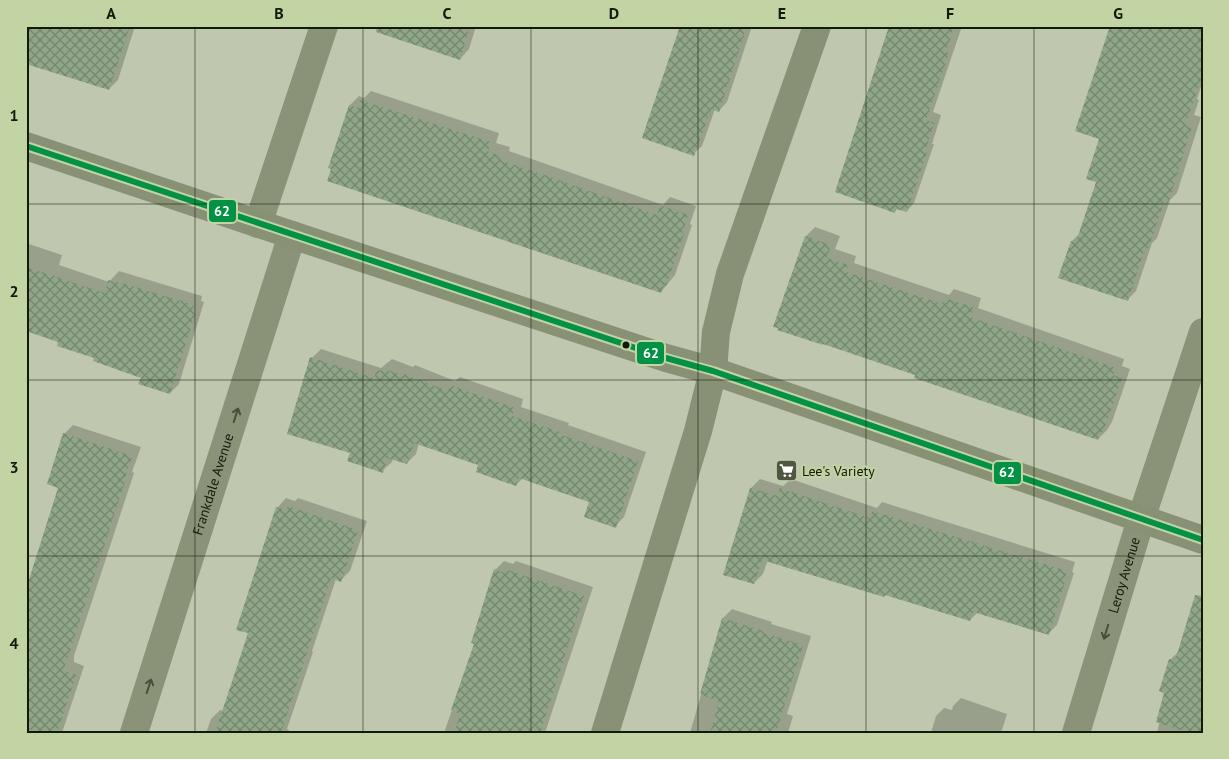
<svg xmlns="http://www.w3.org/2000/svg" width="1229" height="759" font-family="'PT Sans',sans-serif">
  <defs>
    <pattern id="building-cross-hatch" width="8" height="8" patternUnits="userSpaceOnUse" patternTransform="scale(1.25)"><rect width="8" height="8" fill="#90a688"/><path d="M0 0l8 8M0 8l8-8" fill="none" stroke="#74866d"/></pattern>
  </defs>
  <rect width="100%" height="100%" fill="#bfc8ae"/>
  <g fill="#0003">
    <polygon points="26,26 135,26 118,80 109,89"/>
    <polygon points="397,26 476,26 469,49 460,59"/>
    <polygon points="681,26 752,26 727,102 719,111 715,109 702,146 693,154"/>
    <polygon points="892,26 962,26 933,112 941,115 932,144 934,144 914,203 907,211 898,208 895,211"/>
    <polygon points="1203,26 1203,81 1197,99 1199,100 1194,115 1201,117 1177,193 1170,200 1157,238 1152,243 1136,291 1127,300 1072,241 1080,233"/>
    <polygon points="371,91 499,133 496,143 510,147 509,151 663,205 670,197 696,206 690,224 692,225 675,275 661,292 330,167 350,105 359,96 364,98"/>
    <polygon points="815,227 840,236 835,249 856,256 854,263 949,295 954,289 981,298 978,308 1124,359 1122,366 1130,369 1112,422 1107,430 1098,439 917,374 774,326 806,236"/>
    <polygon points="26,243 62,255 59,265 109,282 119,271 202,296 201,301 204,302 179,384 170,393 142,377 60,341 26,330"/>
    <polygon points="321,349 381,368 392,359 413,367 415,365 455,381 460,377 523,399 521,407 569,423 568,425 646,452 624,517 615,526 591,502 523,478 516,485 480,464 419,443 416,454 407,463 393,459 392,462 382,471 352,452 312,358"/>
    <polygon points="73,425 141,447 132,472 134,473 74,656 74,662 84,666 62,733 26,733 26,591 60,487 64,434"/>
    <polygon points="760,479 783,486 791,479 877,508 882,502 1075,562 1072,572 1074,573 1057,625 1048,634 978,612 970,620 887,594 884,596 768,560 763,574 754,583 751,488"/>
    <polygon points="286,498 295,501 298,498 367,521 350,571 341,580 336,579 312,651 313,652 287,729 289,730 288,733 206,733 211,719 220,710 224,711 250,633 277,508"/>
    <polygon points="504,561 513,564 516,561 593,587 545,733 444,733 475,643 495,570"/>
    <polygon points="732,609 772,622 771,624 811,636 787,714 793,716 788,733 690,733 723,618"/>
    <polygon points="1178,652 1203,733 1157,733 1166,692 1170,660"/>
    <polygon points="961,698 1007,714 1001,733 931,733 936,716 944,708 952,710 953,706"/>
  </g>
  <g fill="url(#building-cross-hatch)">
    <polygon points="26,26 130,26 109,90 26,64"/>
    <polygon points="377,26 470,26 460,60 376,32"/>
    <polygon points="680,26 747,26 719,112 711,109 694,156 642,138"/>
    <polygon points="889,26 954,26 946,52 949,53 926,120 934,123 925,152 927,152 907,212 896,209 895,213 835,192"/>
    <polygon points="1110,26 1203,26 1203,74 1185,125 1192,126 1168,204 1164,202 1148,249 1145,248 1128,301 1058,278 1071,241 1076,242 1096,182 1086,179 1099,139 1075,131"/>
    <polygon points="360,100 491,142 488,152 502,156 500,160 539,173 657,215 660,205 688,215 682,234 684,234 666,286 664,285 661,293 327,181 331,169 328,168 349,105 358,108"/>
    <polygon points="805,236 831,245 827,258 848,265 846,272 942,304 944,298 973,307 970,317 1116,368 1113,375 1122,378 1103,432 1101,432 1098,440 914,378 915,375 823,344 823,345 777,330 778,328 773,327"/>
    <polygon points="26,267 105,293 108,280 129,285 194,305 192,310 196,311 170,394 138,384 141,378 93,361 94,358 57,346 58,342 26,331"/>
    <polygon points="310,357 374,378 377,370 381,371 382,368 404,376 404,374 448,391 450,385 515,408 512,416 560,432 559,434 638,461 616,528 584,517 589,502 519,478 516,486 476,472 478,465 414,443 407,464 387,458 383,473 347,461 350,453 287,434"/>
    <polygon points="63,433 132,456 124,481 125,482 65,666 65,671 76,675 57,733 39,733 26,728 26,589 58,488 47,484"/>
    <polygon points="750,488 778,496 780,488 870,518 872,511 1067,571 1064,581 1065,582 1049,635 973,612 970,621 885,595 884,597 762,560 754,584 723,575"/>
    <polygon points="288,506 358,530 341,582 331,578 281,733 215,733 248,633 236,630 276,507 286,510"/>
    <polygon points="494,569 504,573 505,569 584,596 540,733 454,733 460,714 451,710 474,644 471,643"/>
    <polygon points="1195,595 1203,596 1203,733 1190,733 1156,722 1164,693 1159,691 1169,659 1175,661"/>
    <polygon points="722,618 764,631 763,633 803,645 776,733 710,733 719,702 700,694"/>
  </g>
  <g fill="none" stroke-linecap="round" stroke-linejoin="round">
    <g stroke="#8a9278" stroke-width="28">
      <polyline points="258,224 324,26"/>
      <path id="s1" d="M134,733L292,235"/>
      <path id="s2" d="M1076,733L1141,519L1203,332"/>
    </g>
    <g stroke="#889175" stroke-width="28">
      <polyline points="26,146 292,235 666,358 713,371 1203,540"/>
      <polyline points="605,733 698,431 713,371 716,332 730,274 817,26"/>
    </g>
    <defs>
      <polyline id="bus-1" points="26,146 666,358 713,371 1203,540"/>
    </defs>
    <use href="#bus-1" stroke="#c2d3a4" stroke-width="10"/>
    <use href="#bus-1" stroke="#039146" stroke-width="6"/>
  </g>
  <defs><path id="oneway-shaft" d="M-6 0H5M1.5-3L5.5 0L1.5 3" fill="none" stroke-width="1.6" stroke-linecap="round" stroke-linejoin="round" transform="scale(1.25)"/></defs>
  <g stroke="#494f3a">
    <use href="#oneway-shaft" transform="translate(236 415) rotate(-72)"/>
    <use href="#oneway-shaft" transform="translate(1106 632) rotate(107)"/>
    <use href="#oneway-shaft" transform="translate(149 686) rotate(-72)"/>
  </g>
  <path fill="none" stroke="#141908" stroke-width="1" stroke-opacity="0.55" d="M195,26V733M363,26V733M531,26V733M698,26V733M866,26V733M1034,26V733M26,204H1203M26,380H1203M26,556H1203"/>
  <defs>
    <symbol id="supermarket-square" viewBox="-11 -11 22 22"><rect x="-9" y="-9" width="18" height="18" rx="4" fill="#505642" stroke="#c2d3a4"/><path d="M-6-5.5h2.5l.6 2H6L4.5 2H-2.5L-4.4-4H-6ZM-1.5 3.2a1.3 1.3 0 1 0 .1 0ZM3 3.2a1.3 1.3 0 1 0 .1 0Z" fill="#fff"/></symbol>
  </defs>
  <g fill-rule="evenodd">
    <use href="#supermarket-square" x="774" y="458" width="25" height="25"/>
  </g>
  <circle fill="#141908" stroke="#c2d3a4" stroke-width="2" cx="626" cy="345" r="4.5"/>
  <g text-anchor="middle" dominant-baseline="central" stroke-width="4" stroke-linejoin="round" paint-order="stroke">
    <g font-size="14" fill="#141908" stroke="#c2d3a4" text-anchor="start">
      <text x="802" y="471">Lee's Variety</text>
    </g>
    <g font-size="14" fill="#141908" stroke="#c2d3a4">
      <text stroke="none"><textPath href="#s1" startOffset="261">Frankdale Avenue</textPath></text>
      <text stroke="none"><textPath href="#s2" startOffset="165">Leroy Avenue</textPath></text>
    </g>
  </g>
  <g stroke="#c2d3a4" stroke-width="2">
    <rect x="208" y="199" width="29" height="24" rx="5" fill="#039146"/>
    <rect x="636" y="341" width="29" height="24" rx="5" fill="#039146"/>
    <rect x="993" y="461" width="29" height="24" rx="5" fill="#039146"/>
  </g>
  <g font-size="14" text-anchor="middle" font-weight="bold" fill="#fff">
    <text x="222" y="216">62</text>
    <text x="651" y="358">62</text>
    <text x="1007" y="477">62</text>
  </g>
  <rect width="1229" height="759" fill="none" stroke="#c2d3a4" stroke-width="55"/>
  <rect x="28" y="28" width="1174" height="704" fill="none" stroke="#141908" stroke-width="2"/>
  <g font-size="16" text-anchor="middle" font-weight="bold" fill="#141908">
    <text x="111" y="19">A</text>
    <text x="279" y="19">B</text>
    <text x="447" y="19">C</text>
    <text x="614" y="19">D</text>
    <text x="782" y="19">E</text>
    <text x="950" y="19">F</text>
    <text x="1118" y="19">G</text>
    <text x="14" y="121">1</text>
    <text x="14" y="297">2</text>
    <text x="14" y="473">3</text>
    <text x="14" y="649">4</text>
  </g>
</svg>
